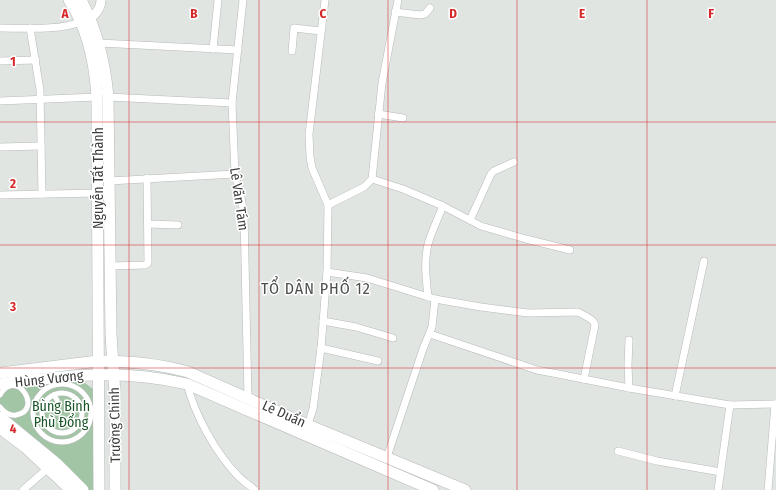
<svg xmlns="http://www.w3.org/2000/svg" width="776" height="490" font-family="'Fira Sans Condensed',sans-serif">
  <rect width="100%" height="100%" fill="#e1e5e2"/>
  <polygon fill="#a2c5a5" points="81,380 93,389 98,490 86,490 0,413 0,385"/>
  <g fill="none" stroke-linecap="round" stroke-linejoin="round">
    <defs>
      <g id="pedestrian">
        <circle cx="62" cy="413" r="29"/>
        <circle cx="62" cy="413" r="20"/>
        <path d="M0,395C16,367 44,410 16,415C9,416 4,412 0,407"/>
        <polyline points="54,395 57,400"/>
      </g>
      <g id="minor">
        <polyline points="243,0 232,103 235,174 241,197 244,214 248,398"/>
        <polyline points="395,12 420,15 425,14 430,8"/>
        <path d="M0,28C25,28 60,31 83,21"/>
        <polyline points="30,28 40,90 42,194"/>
        <polyline points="99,43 238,50"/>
        <polyline points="213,49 218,0"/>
        <polyline points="292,51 294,28 321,31"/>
        <polyline points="0,61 36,60"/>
        <polyline points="108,97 232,103"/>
        <polyline points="0,101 97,97"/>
        <polyline points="378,114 403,118"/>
        <polyline points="0,147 41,146"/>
        <polyline points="372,179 403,189 443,206 481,226 526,239 570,250"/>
        <polyline points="109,181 235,174"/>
        <polyline points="0,195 98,193"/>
        <polyline points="328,205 364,187 372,179 382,83 398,0"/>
        <polyline points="470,220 491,174 494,171 514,162"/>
        <polyline points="148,224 178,225"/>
        <polyline points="110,266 145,265 148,263 147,178"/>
        <polyline points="327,272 367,278 435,299 481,307 528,313 578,312 589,318 593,321 595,325 584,379"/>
        <path d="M428,297C426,279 424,261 428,244C432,231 438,218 443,206"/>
        <polyline points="323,321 356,327 393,338"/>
        <polyline points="430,334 537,370 558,374 629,388 730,405 776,404"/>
        <polyline points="321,348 378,361"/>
        <path d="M187,384C195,415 215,452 238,476C243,481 249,485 255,490"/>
        <polyline points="629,388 628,365 629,340"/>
        <polyline points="675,396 704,261"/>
        <polyline points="307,428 313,409 321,348 327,272 328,205 312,168 310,157 309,134 325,0"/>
        <polyline points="618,451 657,461 721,472"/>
        <polyline points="387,457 423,349 432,327 435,299"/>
        <polyline points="23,490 48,468"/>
        <polyline points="718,490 730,405"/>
        <polyline points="768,490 775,404"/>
      </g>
      <path id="tertiary" d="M91,18C97,13 101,8 101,0"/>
      <g id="primary">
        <path d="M69,0C87,27 95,64 97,97L99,490"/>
        <path d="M81,0C97,30 105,63 108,97L111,335L115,394V490"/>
        <path d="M0,373L98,361C128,361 159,364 188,372L308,425L465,490"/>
        <path d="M0,384C66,375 121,369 187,384L433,490"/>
        <polyline points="0,417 56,463 83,490"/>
        <polyline points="0,428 25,447 71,490"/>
      </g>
    </defs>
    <use href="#pedestrian" stroke="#b7bab8" stroke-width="6"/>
    <use href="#minor" stroke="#b7bab8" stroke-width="8"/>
    <use href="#tertiary" stroke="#b7bab8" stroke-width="10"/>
    <use href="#primary" stroke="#b7bab8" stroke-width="12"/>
    <use href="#pedestrian" stroke="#fff" stroke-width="5"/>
    <use href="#minor" stroke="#fff" stroke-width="7"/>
    <use href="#tertiary" stroke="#fff" stroke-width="9"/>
    <use href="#primary" stroke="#fff" stroke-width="11"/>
  </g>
  <path fill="none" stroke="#d62828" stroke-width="1" stroke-opacity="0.55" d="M129,0V490M259,0V490M388,0V490M517,0V490M647,0V490M0,122H776M0,245H776M0,368H776"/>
  <g text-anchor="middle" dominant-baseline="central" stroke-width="3" stroke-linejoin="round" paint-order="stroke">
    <g font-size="14" fill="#3b3d3b" stroke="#fff">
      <text transform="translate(98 178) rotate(-90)">Nguyễn Tất Thành</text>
      <text transform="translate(239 199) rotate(82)">Lê Văn Tám</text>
      <text transform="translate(49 379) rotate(-6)">Hùng Vương</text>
      <text transform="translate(284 414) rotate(24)">Lê Duẩn</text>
      <text transform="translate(115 425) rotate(-91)">Trường Chinh</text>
    </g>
    <g font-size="14" fill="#185425" stroke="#fff">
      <text x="61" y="406">Bùng Binh<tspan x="61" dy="16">Phù Đổng</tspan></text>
    </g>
    <g font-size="16" letter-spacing="1" fill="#4e504e" stroke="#fff">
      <text x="316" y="288">TỔ DÂN PHỐ 12</text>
    </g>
  </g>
  <g font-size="13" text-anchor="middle" font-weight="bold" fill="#d62828" stroke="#fff" stroke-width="3" stroke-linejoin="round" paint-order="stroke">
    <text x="65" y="18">A</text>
    <text x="194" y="18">B</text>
    <text x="323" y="18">C</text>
    <text x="453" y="18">D</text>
    <text x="582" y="18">E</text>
    <text x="711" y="18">F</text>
    <text x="13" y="66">1</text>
    <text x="13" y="188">2</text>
    <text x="13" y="311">3</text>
    <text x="13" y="433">4</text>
  </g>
</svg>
